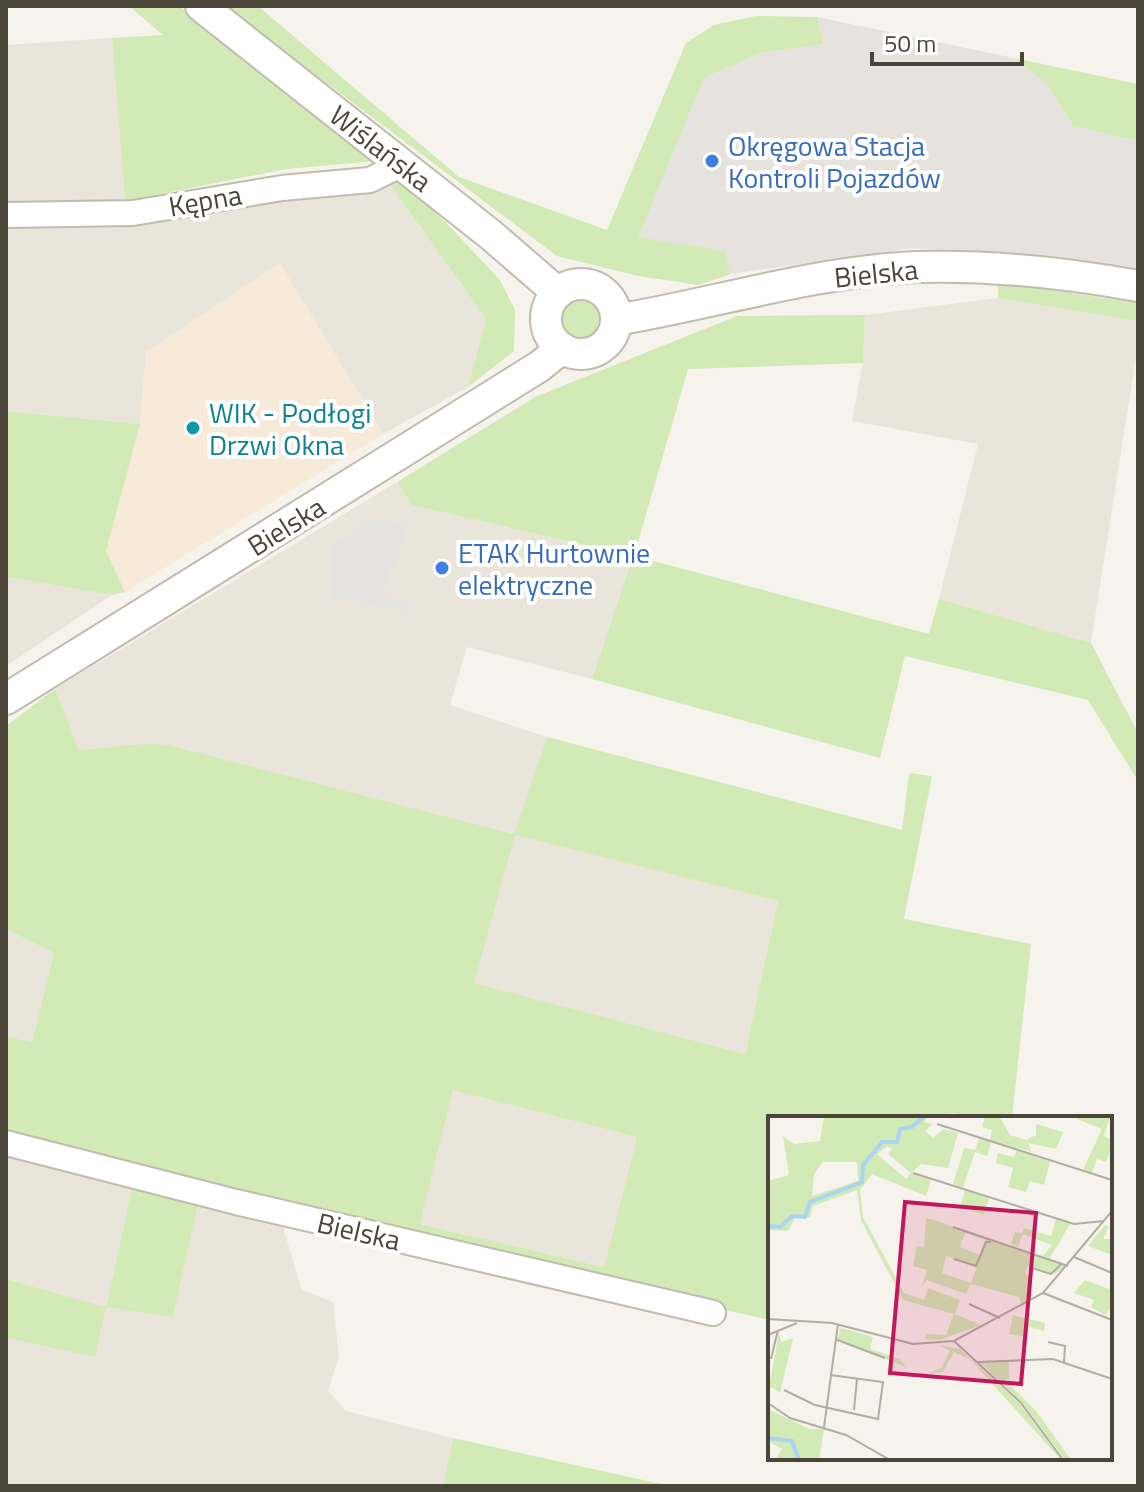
<svg xmlns="http://www.w3.org/2000/svg" width="1144" height="1492" font-family="'Titillium Web',sans-serif">
  <rect width="100%" height="100%" fill="#f6f3ec"/>
  <g fill="#eae5da">
    <polygon points="112,38 127,222 389,183 486,319 468,387 383,434 280,264 146,353 140,424 6,411 6,45"/>
    <polygon points="998,298 1138,321 1138,344 1091,643 939,599 978,444 852,421 863,363 865,315"/>
    <polygon points="397,482 413,505 633,556 592,679 467,647 450,705 547,737 515,834 778,901 745,1054 473,983 514,834 169,745 153,743 79,750 55,689"/>
    <polygon points="6,577 112,595 6,666"/>
    <polygon points="6,929 54,953 32,1042 6,1036"/>
    <polygon points="453,1089 637,1137 604,1267 420,1224"/>
    <polygon points="6,1155 132,1187 106,1306 173,1317 198,1205 281,1221 302,1290 333,1302 339,1356 328,1391 346,1411 453,1438 443,1486 6,1486 6,1338 95,1357 105,1307 6,1279"/>
  </g>
  <polygon fill="#f7ead8" points="280,263 383,434 125,592 106,551 140,424 146,353"/>
  <polygon fill="#e6e2dd" points="817,17 1014,58 1048,85 1073,126 1138,141 1138,270 913,248 731,274 724,251 637,237 704,78 761,53 823,44"/>
  <g fill="#d2eab5" fill-rule="evenodd">
    <polygon points="129,6 179,6 377,161 287,169 125,201 112,38 163,35"/>
    <polygon points="224,6 258,6 459,177 607,230 686,43 714,25 756,16 817,17 823,44 761,53 704,78 638,237 725,251 731,274 699,285 638,276 557,256"/>
    <polygon points="1014,58 1138,84 1138,141 1073,126 1048,85"/>
    <polygon points="404,178 500,280 515,310 514,351 468,387 486,319 389,183"/>
    <polygon points="998,282 1138,303 1138,321 998,298"/>
    <circle cx="580" cy="319" r="19"/>
    <polygon points="865,315 863,363 688,369 634,556 929,634 939,599 1091,643 1138,733 1138,781 1088,700 905,656 880,758 592,679 633,556 412,505 397,482 535,397 737,316"/>
    <polygon points="6,411 140,424 106,551 125,592 112,595 6,577"/>
    <path d="M55,689L79,750L153,743L169,745L514,834L547,737L902,830L909,773L932,776L904,919L1031,944L1012,1118L951,1113L950,1118H770V1320L396,1235L6,1133V1036L32,1042L54,953L6,929V726ZM515,835L778,901L745,1054L474,983ZM453,1090L637,1137L604,1267L420,1224Z"/>
    <polygon points="132,1187 198,1205 173,1317 106,1307 95,1357 6,1338 6,1279 106,1307"/>
    <polygon points="453,1438 666,1485 665,1486 443,1486"/>
  </g>
  <polygon fill="#e5e3e0" points="373,519 407,525 396,569 390,568 382,596 411,603 408,612 332,597 330,545"/>
  <g fill="none" stroke-linecap="round" stroke-linejoin="round">
    <defs>
      <g id="minor">
        <polyline points="6,215 133,213 282,188 370,180 392,169 398,161"/>
        <polyline points="6,1143 236,1202 713,1313"/>
      </g>
      <g id="tertiary">
        <polyline points="201,6 491,235 558,293"/>
        <circle cx="581" cy="319" r="35"/>
        <path d="M616,320C717,303 816,271 918,267C992,265 1066,273 1138,286"/>
        <polyline points="6,699 540,366 562,348"/>
      </g>
    </defs>
    <use href="#minor" stroke="#c2bbae" stroke-width="28"/>
    <use href="#tertiary" stroke="#c2bbae" stroke-width="34"/>
    <use href="#minor" stroke="#fff" stroke-width="24"/>
    <use href="#tertiary" stroke="#fff" stroke-width="30"/>
  </g>
  <g fill="#3f7fe0" stroke="#fff" stroke-width="3">
    <circle cx="712" cy="161" r="8"/>
    <circle cx="442" cy="568" r="8"/>
  </g>
  <circle fill="#0f9aa8" stroke="#fff" stroke-width="3" cx="193" cy="428" r="8"/>
  <g text-anchor="middle" dominant-baseline="central" stroke-width="8" stroke-linejoin="round" paint-order="stroke">
    <g font-size="28" fill="#366cbe" stroke="#fff" text-anchor="start">
      <text x="728" y="145">Okręgowa Stacja<tspan x="728" dy="32">Kontroli Pojazdów</tspan></text>
      <text x="458" y="552">ETAK Hurtownie<tspan x="458" dy="32">elektryczne</tspan></text>
    </g>
    <g font-size="28" fill="#4b4439" stroke="#fff">
      <text transform="translate(381 148) rotate(38)">Wiślańska</text>
      <text transform="translate(205 200) rotate(-10)">Kępna</text>
      <text transform="translate(876 273) rotate(-6)">Bielska</text>
      <text transform="translate(286 526) rotate(-32)">Bielska</text>
      <text transform="translate(359 1231) rotate(13)">Bielska</text>
    </g>
    <g font-size="28" fill="#0d838f" stroke="#fff" text-anchor="start">
      <text x="209" y="412">WIK - Podłogi<tspan x="209" dy="32">Drzwi Okna</tspan></text>
    </g>
  </g>
  <g transform="translate(768 1116)">
    <rect width="344" height="344" fill="#f6f3ec"/>
    <path d="M56,0H160L156,6L164,8L157,15L165,22L176,13L190,17L180,52L153,48L144,57L163,64L158,80L104,58L92,74L95,101L136,177L156,184L160,172L192,184L187,198L213,209L172,224L157,223L158,218L178,219L186,198L135,184L93,104L89,74L45,90L42,101L27,102L20,115L0,114V65L21,59L15,20L26,28L52,25ZM119,30L124,33L120,38L143,57L138,63L109,38ZM55,46H89L90,65L44,80L46,58ZM217,0H231L242,19L258,24L268,19V8L295,16L288,33L260,27L264,36L222,24L224,14L214,11ZM302,0H342L336,20L344,24V30L338,46L329,43L324,57L315,54L334,13ZM211,23L223,26L219,40L207,36L195,71L185,68L196,32L207,34ZM249,34L282,45L276,69L262,65L258,76L240,71L245,52L228,47L230,37L246,41ZM197,74L221,82L216,99L192,91ZM158,103H163L297,150L287,158L260,149L257,158L264,163V182L254,189L251,181L203,168L198,178L159,164L154,170L159,154L145,150L149,130L156,131ZM197,117L217,124L212,139L192,131ZM178,140L209,151L203,167L174,157ZM288,103L302,108L282,142L275,140L284,129L255,118L250,131L243,128L247,116L254,117L256,112L283,120ZM337,109L341,111L335,123H344V139L320,130ZM317,164L341,173L344,169V190L337,199L323,191L326,184L306,177ZM245,199L277,207L276,215L261,211L259,221L241,218ZM73,212L105,221L102,233L132,243L138,251L77,228L69,223ZM11,216L13,226L25,222L12,277L4,271L0,276ZM172,229L192,233L252,288L293,344L202,243L186,236L175,256L160,258L173,252L182,235ZM241,244V263H236L269,296L303,344H297L257,290L212,246ZM0,293L41,313H56L51,344H7L14,333L0,325Z" fill="#d2eab5" fill-rule="evenodd"/>
    <path fill="none" stroke="#a9d4f2" stroke-width="4" d="M0,110L12,111L24,100L37,101L42,86L94,66L95,49L114,26H129L132,13L144,11L156,0M0,322L24,325L31,344"/>
    <path fill="none" stroke="#b2ada4" stroke-width="2" d="M169,8L344,64M145,57L306,108L336,105M185,111L300,150M306,141L344,157M186,143L208,150L218,126H223M261,151L283,158L294,147M275,177L344,204M201,188L232,202M0,203L64,207L145,228L186,225L275,177L344,95M0,219L29,207M67,223L117,242M186,225L253,287L295,344M280,226L297,230L296,246M3,243L10,214M209,246L285,243L344,263M16,274L47,289L110,303L115,266L62,259M0,287L22,302L78,319L122,344M86,294L89,263M56,311L70,208"/>
    <path fill="#c2185b" fill-opacity="0.15" stroke="#c2185b" stroke-width="4" d="M137,86L268,97L253,268L122,257Z"/>
    <rect width="344" height="344" fill="none" stroke="#4b4439" stroke-width="4"/>
  </g>
  <rect width="1144" height="1492" fill="none" stroke="#4b4439" stroke-width="16"/>
  <path d="M872 52v12h150v-12" fill="none" stroke="#4b4439" stroke-width="4"/>
  <text x="884" y="52" font-size="24" fill="#4b4439" stroke="#ffffff" stroke-width="6" paint-order="stroke">50 m</text>
</svg>
